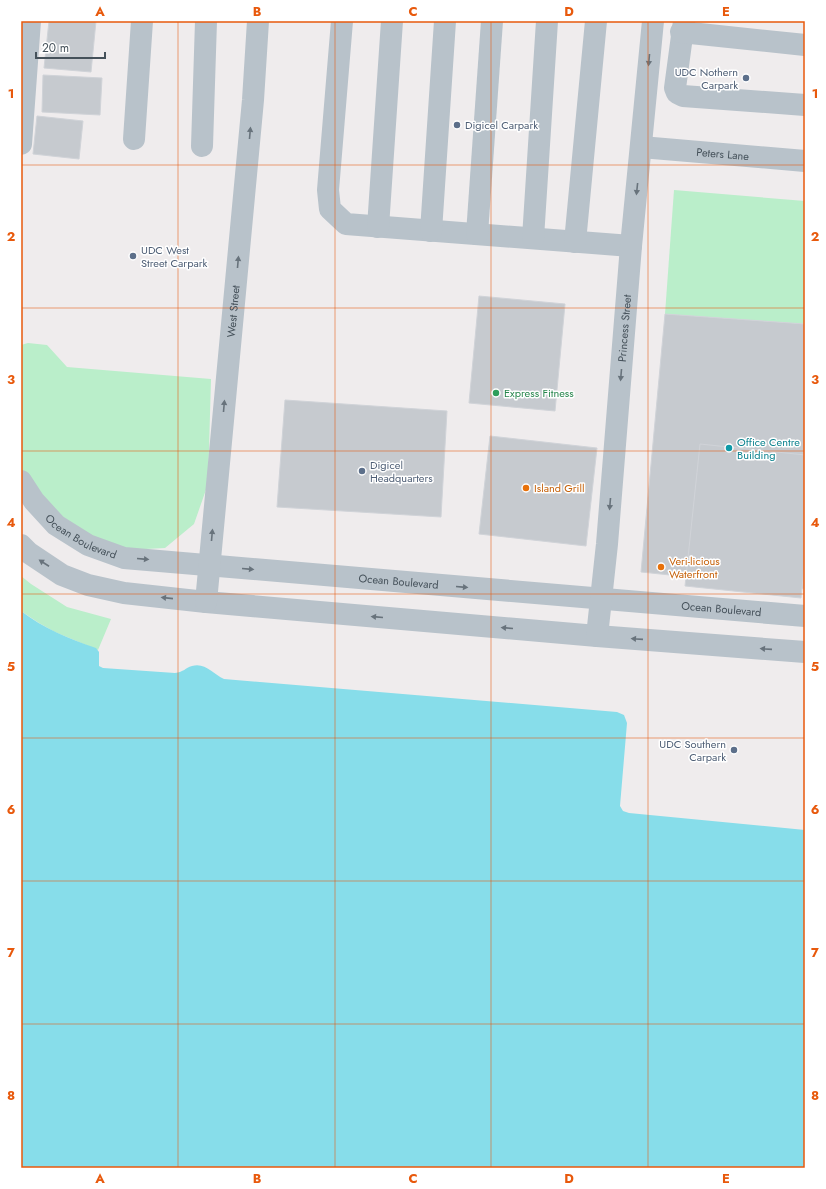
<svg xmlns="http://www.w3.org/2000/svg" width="826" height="1189" font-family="Jost,sans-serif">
  <rect width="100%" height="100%" fill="#efeced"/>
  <g fill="#baeeca">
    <polygon points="674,190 805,201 805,324 665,314"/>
    <polygon points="28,343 47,345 67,367 211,379 208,484 194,524 165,548 126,550 88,534 63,517 25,487 21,470 21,345"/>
    <polygon points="21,576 31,584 67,607 111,619 98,650 55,632 39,623 21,611"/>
  </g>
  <path fill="#87ddea" d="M21,611C43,628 69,639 96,648L99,652V666L103,668L175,673C184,672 185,668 192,666C205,662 213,674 224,679L617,712L624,715L627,723L620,806L623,811L629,813L805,830V1168H21Z"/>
  <g fill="#c6cacf" stroke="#d0d3d8">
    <polygon points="49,21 96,21 91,72 44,68"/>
    <polygon points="43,75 102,78 100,115 42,112"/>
    <polygon points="37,116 83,121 79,159 33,154"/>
    <polygon points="479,296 565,304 555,411 469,403"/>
    <polygon points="665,314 805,324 805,589 641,572"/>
    <polygon points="285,400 447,411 441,517 277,507"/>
    <polygon points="490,436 597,448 586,546 479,534"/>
    <polygon points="700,444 805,455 805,558 801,598 685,586"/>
  </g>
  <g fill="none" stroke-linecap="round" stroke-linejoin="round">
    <g stroke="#b8c2ca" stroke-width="22">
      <polyline points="342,21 328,190 330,209 346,224 631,246"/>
      <polyline points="684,21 675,88 677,93 683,96 805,105"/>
      <polyline points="681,32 805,45"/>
      <polyline points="134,139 142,21"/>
      <polyline points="21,144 30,21"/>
      <polyline points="202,146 206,21"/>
      <path id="s1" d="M641,147L805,161"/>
      <polyline points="378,227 392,21"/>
      <polyline points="431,231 445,21"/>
      <polyline points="477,234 492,21"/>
      <polyline points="533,238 547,21"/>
      <polyline points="575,242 596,21"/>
      <path id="s2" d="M21,481L34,501L56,525L88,545L124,558L805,616"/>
      <polyline points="21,545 29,553 62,575 88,585 124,593 206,602 597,636 805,652"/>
      <path id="s3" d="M206,602L253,100L258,21"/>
      <path id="s4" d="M597,636L607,544L631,246L653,21"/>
    </g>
  </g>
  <defs><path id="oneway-solid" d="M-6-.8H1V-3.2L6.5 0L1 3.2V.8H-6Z"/></defs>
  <g fill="#68737c">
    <use href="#oneway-solid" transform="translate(649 60) rotate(95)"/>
    <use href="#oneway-solid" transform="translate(250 133) rotate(-85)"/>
    <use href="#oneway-solid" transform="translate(637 189) rotate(96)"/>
    <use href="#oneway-solid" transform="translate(238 262) rotate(-85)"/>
    <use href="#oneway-solid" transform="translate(621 375) rotate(95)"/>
    <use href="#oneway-solid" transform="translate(224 406) rotate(-85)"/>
    <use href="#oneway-solid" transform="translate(610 504) rotate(95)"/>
    <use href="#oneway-solid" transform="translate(212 535) rotate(-85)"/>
    <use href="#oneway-solid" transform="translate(143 559) rotate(5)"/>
    <use href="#oneway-solid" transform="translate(44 563) rotate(-147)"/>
    <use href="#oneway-solid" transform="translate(248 569) rotate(5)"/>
    <use href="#oneway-solid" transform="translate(462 587) rotate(5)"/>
    <use href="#oneway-solid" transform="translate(167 598) rotate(-174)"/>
    <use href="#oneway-solid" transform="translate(377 617) rotate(-175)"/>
    <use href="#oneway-solid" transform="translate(507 628) rotate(-175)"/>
    <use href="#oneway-solid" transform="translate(637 639) rotate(-176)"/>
    <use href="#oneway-solid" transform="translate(766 649) rotate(-176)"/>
  </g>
  <path fill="none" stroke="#e8590c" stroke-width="1" stroke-opacity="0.55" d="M178,21V1168M335,21V1168M491,21V1168M648,21V1168M21,165H805M21,308H805M21,451H805M21,594H805M21,738H805M21,881H805M21,1024H805"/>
  <g fill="#5c6f8a" stroke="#fff" stroke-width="1.5">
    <circle cx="746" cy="78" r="4"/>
    <circle cx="457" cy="125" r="4"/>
    <circle cx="133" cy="256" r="4"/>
    <circle cx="362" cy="471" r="4"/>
    <circle cx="734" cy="750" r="4"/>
  </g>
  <circle fill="#2e9e5b" stroke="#fff" stroke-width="1.5" cx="496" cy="393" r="4"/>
  <circle fill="#0f9aa8" stroke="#fff" stroke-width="1.5" cx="729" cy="448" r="4"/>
  <g fill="#e8710a" stroke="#fff" stroke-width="1.5">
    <circle cx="526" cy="488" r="4"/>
    <circle cx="661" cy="567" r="4"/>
  </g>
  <g text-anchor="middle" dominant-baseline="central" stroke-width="3" stroke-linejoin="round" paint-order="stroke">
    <g font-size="11" fill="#4e5e75" stroke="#fff" text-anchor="start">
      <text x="738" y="72" text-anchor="end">UDC Nothern<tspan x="738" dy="13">Carpark</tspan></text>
      <text x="465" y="125">Digicel Carpark</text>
      <text x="141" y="250">UDC West<tspan x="141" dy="13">Street Carpark</tspan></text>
      <text x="370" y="465">Digicel<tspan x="370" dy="13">Headquarters</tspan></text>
      <text x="726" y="744" text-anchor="end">UDC Southern<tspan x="726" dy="13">Carpark</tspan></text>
    </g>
    <g font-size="11" fill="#45515a" stroke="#fff">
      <text stroke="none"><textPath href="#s1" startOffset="82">Peters Lane</textPath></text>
      <text stroke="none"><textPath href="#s3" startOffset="292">West Street</textPath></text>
      <text stroke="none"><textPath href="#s4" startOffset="309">Princess Street</textPath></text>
      <text stroke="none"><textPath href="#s2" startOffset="84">Ocean Boulevard</textPath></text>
      <text stroke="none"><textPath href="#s2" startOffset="408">Ocean Boulevard</textPath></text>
      <text stroke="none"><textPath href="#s2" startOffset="732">Ocean Boulevard</textPath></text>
    </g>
    <g font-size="11" fill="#27864d" stroke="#fff" text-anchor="start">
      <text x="504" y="393">Express Fitness</text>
    </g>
    <g font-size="11" fill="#0d838f" stroke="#fff" text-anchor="start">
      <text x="737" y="442">Office Centre<tspan x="737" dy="13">Building</tspan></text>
    </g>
    <g font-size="11" fill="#c56008" stroke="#fff" text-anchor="start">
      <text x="534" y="488">Island Grill</text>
      <text x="669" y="561">Veri-licious<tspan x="669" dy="13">Waterfront</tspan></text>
    </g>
  </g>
  <rect width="826" height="1189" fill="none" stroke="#ffffff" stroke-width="44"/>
  <path d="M36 52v6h69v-6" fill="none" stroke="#45515a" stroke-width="2"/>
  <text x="42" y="52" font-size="12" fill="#45515a" stroke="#ffffff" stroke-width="3" paint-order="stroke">20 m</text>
  <rect x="22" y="22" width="782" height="1145" fill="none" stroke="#e8590c" stroke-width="1.5"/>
  <g font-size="13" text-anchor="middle" font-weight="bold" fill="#e8590c">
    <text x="100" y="16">A</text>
    <text x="257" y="16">B</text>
    <text x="413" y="16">C</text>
    <text x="569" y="16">D</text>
    <text x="726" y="16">E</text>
    <text x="11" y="98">1</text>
    <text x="815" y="98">1</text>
    <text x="11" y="241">2</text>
    <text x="815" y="241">2</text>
    <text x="11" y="384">3</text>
    <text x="815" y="384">3</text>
    <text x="11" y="527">4</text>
    <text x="815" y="527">4</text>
    <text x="11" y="671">5</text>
    <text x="815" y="671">5</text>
    <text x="11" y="814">6</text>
    <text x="815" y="814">6</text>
    <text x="11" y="957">7</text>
    <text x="815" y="957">7</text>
    <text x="11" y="1100">8</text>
    <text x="815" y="1100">8</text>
    <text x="100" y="1183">A</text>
    <text x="257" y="1183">B</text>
    <text x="413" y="1183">C</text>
    <text x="569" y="1183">D</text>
    <text x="726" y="1183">E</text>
  </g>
</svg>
